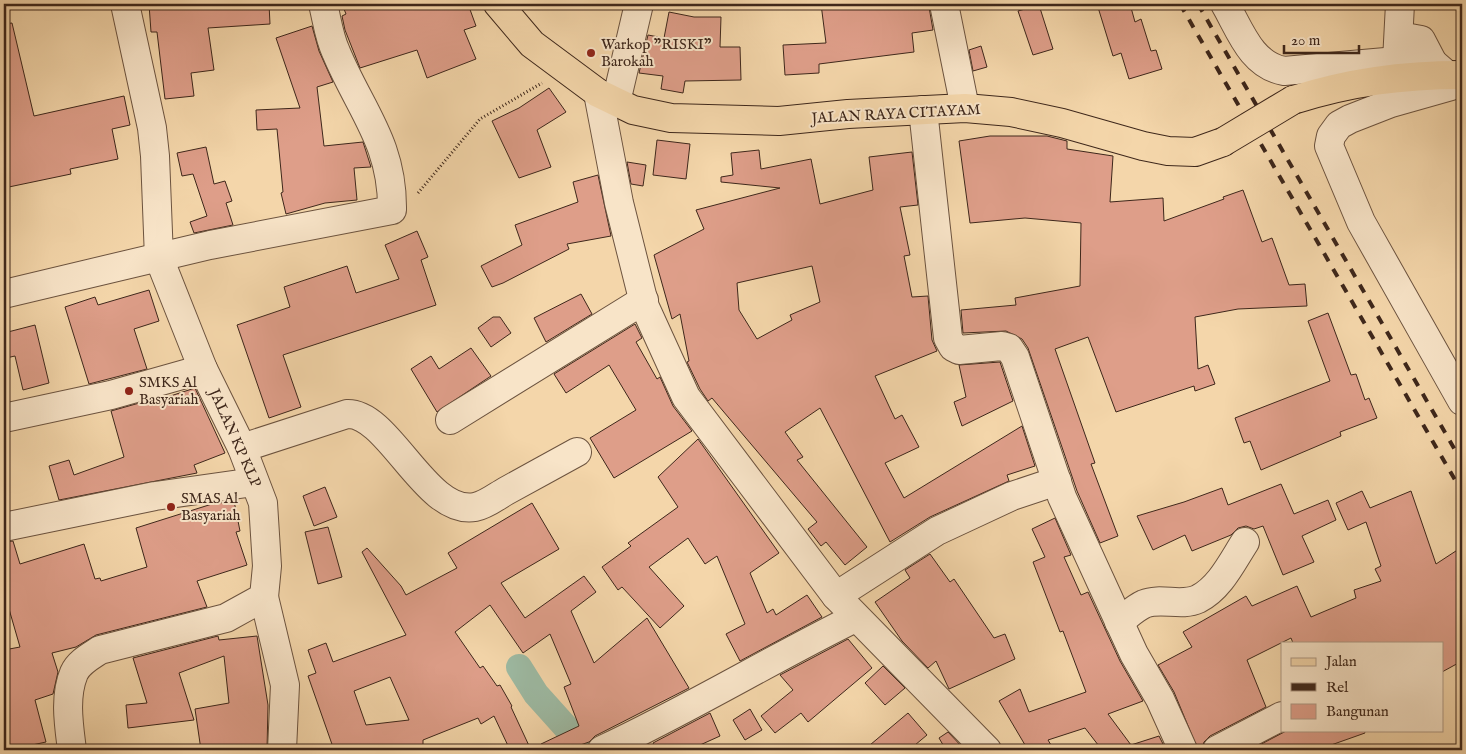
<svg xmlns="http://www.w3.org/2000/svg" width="1466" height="754" font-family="'IM FELL English',serif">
  <rect width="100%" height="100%" fill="#f4d6aa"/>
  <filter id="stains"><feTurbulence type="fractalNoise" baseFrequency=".004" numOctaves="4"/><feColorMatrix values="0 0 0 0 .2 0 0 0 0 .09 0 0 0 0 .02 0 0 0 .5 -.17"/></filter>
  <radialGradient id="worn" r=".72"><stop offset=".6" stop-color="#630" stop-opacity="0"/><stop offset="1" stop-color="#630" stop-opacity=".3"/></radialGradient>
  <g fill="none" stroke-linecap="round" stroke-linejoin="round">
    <polyline stroke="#9dbaa3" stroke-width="26" points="519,667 536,694 580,743 583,750"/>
  </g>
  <g fill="#de9e89" stroke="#3e271b" fill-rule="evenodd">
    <polygon points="149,4 269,4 270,24 208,28 214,70 191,73 194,96 165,99 157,32 151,32"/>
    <polygon points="342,4 468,4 476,26 464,30 476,59 427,78 417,50 360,68 345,30 342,16 346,14"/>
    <polygon points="821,4 929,7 933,30 912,33 914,52 819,64 819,73 785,75 783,45 826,43"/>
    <polygon points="1097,4 1130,4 1135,22 1141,19 1151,51 1156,50 1162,69 1129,79 1121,53 1113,56"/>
    <polygon points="1039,5 1053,49 1033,55 1018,11"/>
    <polygon points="669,12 694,17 721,17 720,47 740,47 741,80 685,81 683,93 661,89 663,76 639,73 648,35 664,38"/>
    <polygon points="12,23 34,116 124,96 130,125 112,129 118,159 70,169 71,174 4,188 4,24"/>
    <polygon points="312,26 319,51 333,82 317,87 324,146 363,142 371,167 354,168 357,200 325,203 286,214 281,193 283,192 277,129 257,130 256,110 300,108 276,38"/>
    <polygon points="981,46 987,67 973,71 969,50"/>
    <polygon points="549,88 566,112 537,130 551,167 519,178 492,121 519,108"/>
    <polygon points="990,136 1047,136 1067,141 1067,149 1113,156 1110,202 1163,198 1164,221 1224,199 1223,197 1243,190 1262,242 1272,238 1289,285 1305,284 1307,306 1238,309 1195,317 1198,369 1208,365 1215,384 1195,391 1194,386 1116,412 1088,337 1055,349 1095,463 1091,464 1118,536 1100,543 1077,491 1028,348 1022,339 1006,331 963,333 961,310 1016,305 1015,298 1080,286 1081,223 1025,218 970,223 959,141"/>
    <polygon points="657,140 690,144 686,179 653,175"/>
    <polygon points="206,147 214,184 225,181 232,201 226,203 233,225 194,233 190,222 207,216 193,174 182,176 177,153"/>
    <path d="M759,150L761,169L811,159L820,204L873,190L869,157L912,152L918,205L900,207L910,255L904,256L912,297L928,296L932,340L937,351L875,376L895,419L902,415L919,447L885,463L904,498L1022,426L1035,466L1007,475L1009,481L930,517L890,542L820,408L785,432L803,457L797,460L867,547L845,565L826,542L821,546L808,529L817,522L712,398L708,401L700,389L687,362L689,361L680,314L672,319L654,255L704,229L696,210L780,188L721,182V177L733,175L731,153ZM812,266L820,302L790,315L792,320L757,339L739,310L737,283Z"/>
    <polygon points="627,162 646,165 643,186 631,184"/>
    <polygon points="598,175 611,236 567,244 569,249 503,283 492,287 481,266 522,245 515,225 578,202 573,182"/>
    <polygon points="417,231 428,257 421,260 436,305 283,355 301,407 269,418 237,325 290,307 284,287 347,266 356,293 399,279 385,245"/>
    <polygon points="149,290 159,321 134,329 147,369 89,384 65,307 95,297 98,305"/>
    <polygon points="581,294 592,314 546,342 534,318"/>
    <polygon points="1328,313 1351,375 1356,374 1365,400 1369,398 1377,418 1340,432 1341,436 1261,470 1250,441 1244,443 1235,418 1330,381 1308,321"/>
    <polygon points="493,317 500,317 511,333 491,347 478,328"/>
    <polygon points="635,324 642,338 636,342 657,379 660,377 673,406 692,431 614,478 590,438 636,410 609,365 566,393 554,374"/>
    <polygon points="35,325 49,383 23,390 15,356 6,358 4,333"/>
    <polygon points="471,348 491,376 437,412 411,369 431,356 439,369"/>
    <polygon points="1000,362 1013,401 962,426 954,402 966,397 959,365"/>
    <polygon points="195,388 225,453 194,465 197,473 59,500 49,466 69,460 74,475 124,457 111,411 157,398 158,400"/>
    <polygon points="698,439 779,553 750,573 767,613 773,609 776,615 807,595 822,617 740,661 726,634 745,624 717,556 705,564 688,538 649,567 684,606 660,628 622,587 618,590 602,567 631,546 628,543 678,507 658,477"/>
    <polygon points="1281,484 1294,514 1328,500 1336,520 1302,536 1314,562 1283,575 1263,526 1254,529 1246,526 1238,528 1231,535 1192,551 1185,535 1153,550 1137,516 1184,502 1222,488 1228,505"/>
    <polygon points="325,487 337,517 314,526 303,496"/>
    <polygon points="1362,491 1370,508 1411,491 1436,564 1462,547 1462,661 1442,672 1442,643 1293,643 1291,638 1247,660 1266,707 1210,736 1204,742 1202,750 1198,750 1174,692 1158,665 1192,647 1183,632 1246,596 1252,606 1297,586 1311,617 1356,598 1354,590 1381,581 1375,569 1381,566 1366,522 1348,530 1336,503"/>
    <polygon points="234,501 240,531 236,532 247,565 197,581 207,607 96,635 76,647 52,653 58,672 53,694 35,700 46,742 9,750 4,728 4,718 9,717 4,700 4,650 20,647 9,609 4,610 4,542 13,541 20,564 84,544 95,579 100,578 101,581 147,567 136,528 212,504"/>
    <path d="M532,503L559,549L501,583L525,618L584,576L596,592L571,611L594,663L647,618L689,688L595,736L589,742L566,750H543L541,744L579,726L564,687L571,684L550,634L523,653L490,605L455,632L480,668L483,666L497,686L500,685L512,706L511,707L531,750H510L494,716L481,724L478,718L423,740V745L390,748V750H334L308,676L316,673L308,650L326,643L333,662L406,635L362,552L367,548L401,586L406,595L457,568L448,553ZM390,677L409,720L366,725L354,691Z"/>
    <polygon points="1055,518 1071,555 1064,557 1081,595 1088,592 1120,661 1143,701 1108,714 1131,745 1159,736 1166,750 1102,750 1085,728 1048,740 1054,750 1028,750 999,701 1020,689 1029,712 1086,692 1063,631 1060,632 1033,562 1045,557 1032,529"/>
    <polygon points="328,527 342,577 318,584 305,532"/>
    <polygon points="930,554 950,582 954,579 994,638 1005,634 1015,659 949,689 936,661 928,668 902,641 875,602 910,578 905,570"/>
    <polygon points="218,636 219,640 257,636 268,705 267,750 201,750 195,709 229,703 224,656 179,673 194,720 128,728 126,705 147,703 133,658"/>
    <polygon points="848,639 872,668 808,722 801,713 775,733 761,716 793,690 780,675"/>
    <polygon points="883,666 905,688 885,705 865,683"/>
    <polygon points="750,709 762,730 745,740 733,720"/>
    <polygon points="710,713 720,736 689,750 657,750 653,743"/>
    <polygon points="908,713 927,735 909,750 864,750"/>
    <polygon points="1288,730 1364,730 1365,733 1317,750 1250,750"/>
    <polygon points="948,732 965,750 946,750 939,738"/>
  </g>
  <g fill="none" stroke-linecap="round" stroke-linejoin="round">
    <defs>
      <g id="minor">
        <polyline points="944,4 965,108"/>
        <path d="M1225,4C1240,30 1251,65 1284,71L1397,61L1433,63L1447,75"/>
        <polyline points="1399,36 1421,40 1433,63"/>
        <polyline points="1397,61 1400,4"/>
        <polyline points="1461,75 1451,86 1391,103 1350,119 1339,125 1331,136 1329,146 1361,222 1462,401"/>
        <polyline points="598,93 619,203 645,307 686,397 836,596 987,750"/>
        <polyline points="616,102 639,4"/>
        <polyline points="923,110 948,338 953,347 959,350 1002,346 1009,348 1015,357 1062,497 1134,654 1160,699 1183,750"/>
        <path d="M4,294L210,245L392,210C393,143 360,110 336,52C329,37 327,20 323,4"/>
        <polyline points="4,418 111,395 203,369"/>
        <polyline points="450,420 644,300"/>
        <path d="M242,448L347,414C389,412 426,516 475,507C486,505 497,496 506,491C530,478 553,465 577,452"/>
        <polyline points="4,527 155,496 254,482"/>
        <polyline points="836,596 937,531 1012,496 1057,481"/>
        <polyline points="264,597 285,685 282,750"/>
        <path d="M1119,622C1127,616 1135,608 1144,604C1161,597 1181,607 1198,599C1220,588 1232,562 1245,542"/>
        <path d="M72,750C69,726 64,697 74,673C79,662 91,656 100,650L226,618L264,597L267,566L263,503L242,448L203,369L159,258L155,156L152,128L125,4"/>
        <path d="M602,750C688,710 770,660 855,618"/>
        <polyline points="1217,750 1282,716"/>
      </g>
      <g id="major">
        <polyline points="498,4 532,44 598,93 633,110 671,118 779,121 848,114 965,108 1011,112 1062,123 1143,146 1168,151 1195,152 1223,142"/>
        <path d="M1293,100C1350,82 1402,75 1462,75"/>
      </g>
    </defs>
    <use href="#minor" stroke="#6c533f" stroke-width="30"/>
    <use href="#major" stroke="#3e271b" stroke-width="30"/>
    <polyline stroke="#3e271b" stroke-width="3" stroke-dasharray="1 2.5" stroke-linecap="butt" points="418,193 480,119 542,83"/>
    <use href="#minor" stroke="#f8e4c8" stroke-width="28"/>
    <use href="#major" stroke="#f4d6aa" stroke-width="28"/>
    <g stroke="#3e271b" stroke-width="4" stroke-dasharray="9 9" stroke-linecap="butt">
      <polyline points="1180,4 1462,492"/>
      <polyline points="1198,4 1462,462"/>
    </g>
    <defs>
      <polyline id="major-bridge" points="1223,142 1293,100"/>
    </defs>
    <use href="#major-bridge" stroke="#3e271b" stroke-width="30" stroke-linecap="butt"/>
    <use href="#major-bridge" stroke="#f4d6aa" stroke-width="28"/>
  </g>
  <g fill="#8f2418" stroke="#f8e4c8" stroke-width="2">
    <circle cx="591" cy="53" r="5"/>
    <circle cx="129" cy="391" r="5"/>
    <circle cx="171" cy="507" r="5"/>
  </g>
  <g text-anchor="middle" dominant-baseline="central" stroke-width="4" stroke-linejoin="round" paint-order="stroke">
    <g font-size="15" fill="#3e271b" stroke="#f8e4c8" text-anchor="start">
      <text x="601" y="44">Warkop "RISKI"<tspan x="601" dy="17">Barokah</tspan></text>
      <text x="139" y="382">SMKS Al<tspan x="139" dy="17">Basyariah</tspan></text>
      <text x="181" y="498">SMAS Al<tspan x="181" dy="17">Basyariah</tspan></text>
    </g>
    <g font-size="15" fill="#3e271b" stroke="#f8e4c8">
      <text transform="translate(896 114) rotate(-3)">JALAN RAYA CITAYAM</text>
      <text transform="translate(235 438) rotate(66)">JALAN KP KLP</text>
    </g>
  </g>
  <rect width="1466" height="754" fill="none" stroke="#f4d6aa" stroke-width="20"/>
  <rect x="5" y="5" width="1456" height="744" fill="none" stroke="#3e271b" stroke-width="2.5"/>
  <rect x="10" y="10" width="1446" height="734" fill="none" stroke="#3e271b"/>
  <rect x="1281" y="642" width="162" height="90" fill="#f8e4c8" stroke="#ae9883"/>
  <rect x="1291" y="658" width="25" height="8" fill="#f4d6aa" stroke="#ae9883"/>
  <text x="1326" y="666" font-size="15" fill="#3e271b">Jalan</text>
  <rect x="1291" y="683" width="25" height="8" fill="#3e271b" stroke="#ae9883"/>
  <text x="1326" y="692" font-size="15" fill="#3e271b">Rel</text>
  <rect x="1291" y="704" width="25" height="15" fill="#de9e89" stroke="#ae9883"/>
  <text x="1326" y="716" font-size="15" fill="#3e271b">Bangunan</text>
  <path d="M1284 45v8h75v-8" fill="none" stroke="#3e271b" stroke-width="2.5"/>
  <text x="1291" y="45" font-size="15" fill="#3e271b" stroke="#f8e4c8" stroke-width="4" paint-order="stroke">20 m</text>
  <rect width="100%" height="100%" filter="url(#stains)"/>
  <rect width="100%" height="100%" fill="url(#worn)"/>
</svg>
